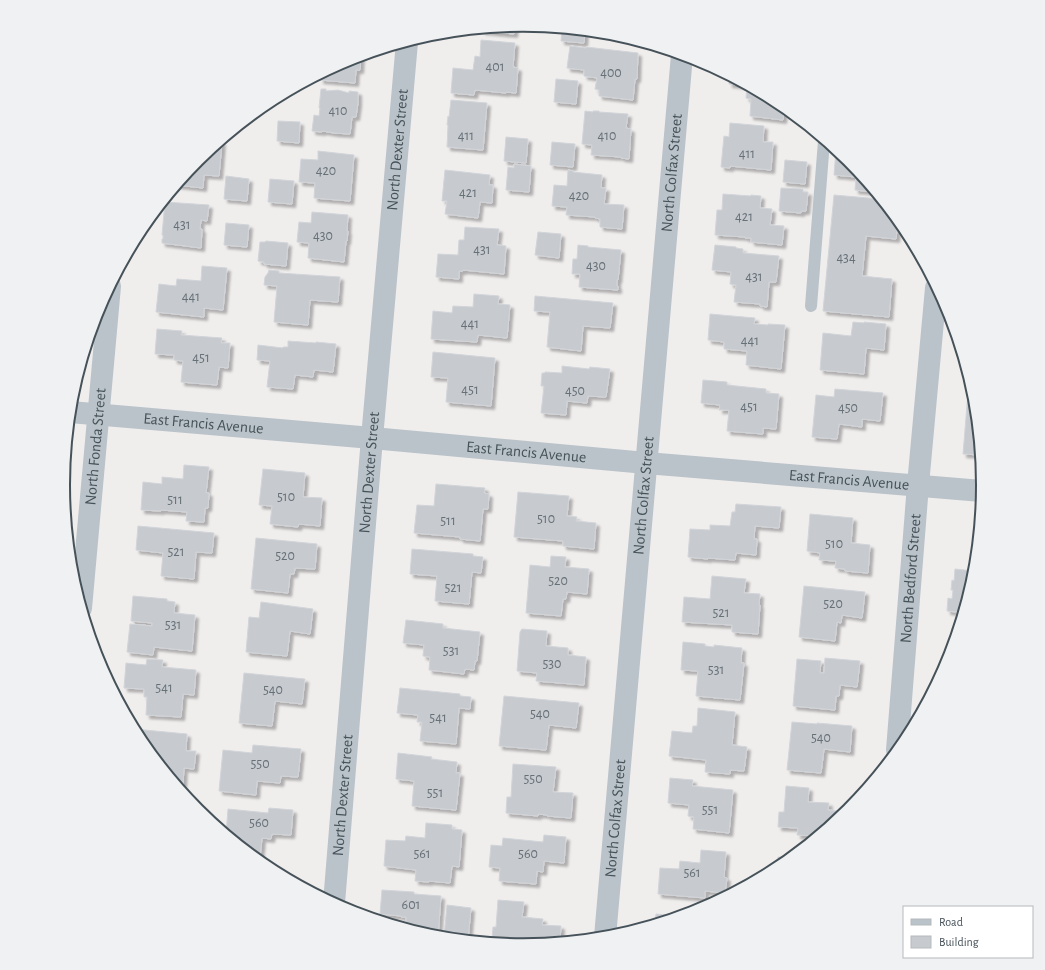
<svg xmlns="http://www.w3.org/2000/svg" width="1045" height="970" font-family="'Alegreya Sans',sans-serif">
  <defs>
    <filter id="shadow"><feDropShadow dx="3.5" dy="3.5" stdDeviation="1" flood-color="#0004"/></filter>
  </defs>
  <rect width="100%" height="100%" fill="#f0eded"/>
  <g fill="#c7cbd0" stroke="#d1d4d8" filter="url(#shadow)">
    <polygon points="515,26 514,34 482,31 482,29"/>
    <polygon points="562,29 585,31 584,43 561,41"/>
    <polygon points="481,40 515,43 513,67 518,68 516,93 506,92 506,93 475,90 474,95 451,93 453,68 473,70 475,56 480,57"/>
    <polygon points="570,46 586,48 586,47 638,53 637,79 635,79 633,100 599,96 599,90 595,89 597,78 584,76 584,70 567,68"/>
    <polygon points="361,55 360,70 356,70 355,83 320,80 321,74 347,60"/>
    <polygon points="729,76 747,86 729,84"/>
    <polygon points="556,79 578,81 576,104 554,102"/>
    <polygon points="747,86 778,103 784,107 783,120 750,116 751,99 746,98"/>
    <polygon points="321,89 326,89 326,91 338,90 349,93 349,91 358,92 358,103 356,117 352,117 350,134 334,133 323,131 322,132 312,131 314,115 319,116 320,108 319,108"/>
    <polygon points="451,100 487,103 483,150 447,147 448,125 447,125 448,116 449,117"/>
    <polygon points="585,111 593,112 593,111 599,111 599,112 628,114 626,128 631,129 629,159 621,158 621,157 591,155 592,145 582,144"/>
    <polygon points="278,121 300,122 299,143 277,141"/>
    <polygon points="730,123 764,126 763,142 773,142 771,170 730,166 730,168 721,167 724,136 729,137"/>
    <polygon points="506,137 528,139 526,163 504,161"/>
    <polygon points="220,141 222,142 219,176 204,175 203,188 176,185 197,160"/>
    <polygon points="552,142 575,144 573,167 550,165"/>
    <polygon points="836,150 848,160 874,192 855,190 856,177 834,175"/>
    <polygon points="318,151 354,155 350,201 314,198 315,183 299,182 301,159 318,160"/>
    <polygon points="785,160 807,162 805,184 783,182"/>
    <polygon points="514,164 531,166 529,192 506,190 508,167 514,168"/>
    <polygon points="445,170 490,175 489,185 493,185 492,203 480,202 478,218 445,214 447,201 442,201"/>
    <polygon points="568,170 573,171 573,172 602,175 601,188 606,188 604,204 624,205 622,229 600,227 600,219 595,218 595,217 566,215 567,207 552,206 554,185 567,186"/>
    <polygon points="226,176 249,179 247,201 224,199"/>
    <polygon points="270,179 294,181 292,204 268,202"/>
    <polygon points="781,188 803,189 803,192 808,192 806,211 801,211 801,213 779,211"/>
    <polygon points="723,194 751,196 751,195 761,196 760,208 772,209 770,225 784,226 782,245 751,242 751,238 745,238 745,237 715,235 717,210 722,210"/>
    <polygon points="834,195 880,199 898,220 896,239 866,236 862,276 892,279 889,317 823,311"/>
    <polygon points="165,202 209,205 207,221 201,220 200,229 202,229 201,248 162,243 162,239 163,239 163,235 162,235"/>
    <polygon points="312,212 348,215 347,231 348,231 347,241 346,241 344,262 308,258 309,243 297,242 299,222 311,223"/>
    <polygon points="226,223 249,225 247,247 224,245"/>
    <polygon points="465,227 499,229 497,245 506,246 504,274 463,270 463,271 459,271 459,279 436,277 438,254 458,255 459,240 464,240"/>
    <polygon points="538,232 561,234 559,258 535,255"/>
    <polygon points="266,241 288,243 286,266 264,264 264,262 258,261 260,242 265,242"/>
    <polygon points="578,245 588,246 588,247 621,250 618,280 617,280 617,286 618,286 618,290 579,287 580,274 572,274 573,259 577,259"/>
    <polygon points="715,245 736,247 736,248 743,249 743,253 779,256 776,282 769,282 767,307 760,306 760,304 734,302 736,285 730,284 731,272 712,270"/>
    <polygon points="202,266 227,268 223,310 204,308 204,317 156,312 159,284 176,286 177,279 201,281"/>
    <polygon points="269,270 279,271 279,273 340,277 338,302 310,300 308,325 274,322 277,286 264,285 265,277 268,273"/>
    <polygon points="474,294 499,296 498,304 510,305 507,338 478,335 477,342 431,339 433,311 452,313 453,306 473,307"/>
    <polygon points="535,296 613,303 610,328 583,326 581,351 547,347 550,312 534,311"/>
    <polygon points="710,314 755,318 754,324 768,325 768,324 785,325 781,369 746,365 747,351 724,349 724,342 708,340"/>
    <polygon points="853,322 864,323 864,322 886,324 884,350 866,348 864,374 820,370 823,333 851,336"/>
    <polygon points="157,329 182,331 181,335 222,338 221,343 230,343 228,368 219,367 217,385 181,382 183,361 174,360 174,355 155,354"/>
    <polygon points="288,341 316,343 316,342 336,344 333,372 314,370 313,377 295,375 293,389 267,387 270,361 257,360 258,345 283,348 283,347 288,347"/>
    <polygon points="433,352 495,358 491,406 446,402 448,378 431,377"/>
    <polygon points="562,366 589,369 590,367 610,369 606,397 588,396 587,403 567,401 566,415 541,413 544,386 541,386 542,373 545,373 545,372 562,373"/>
    <polygon points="703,380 727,382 727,385 766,389 766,393 779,394 776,429 763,428 763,434 727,431 729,410 719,410 720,405 701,403"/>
    <polygon points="969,380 974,395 980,455 963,454"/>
    <polygon points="835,389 883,393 880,421 862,419 862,427 839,424 837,439 812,437 816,395 834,397"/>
    <polygon points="184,465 209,467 206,493 209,493 208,508 205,508 204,522 186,521 187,512 161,510 161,511 141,510 143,482 162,484 162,477 183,479"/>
    <polygon points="263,469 305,473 303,497 322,498 320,526 299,524 298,527 270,524 272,506 259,505"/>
    <polygon points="436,484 485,488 484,493 489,494 488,509 483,509 480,541 460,539 460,537 414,533 417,505 434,506"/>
    <polygon points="518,492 569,496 567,516 577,517 576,521 596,523 594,549 563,546 563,541 514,537"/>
    <polygon points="736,504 781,507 779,528 755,526 754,539 757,539 756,555 736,553 735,560 708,558 708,559 688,557 690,529 710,530 710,525 730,526 732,512 735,512"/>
    <polygon points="810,514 853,518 851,543 870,545 868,573 845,571 845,569 835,568 836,561 819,560 820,553 807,551"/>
    <polygon points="138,526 214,533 212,553 196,552 194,579 161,576 163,553 136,550"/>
    <polygon points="256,538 317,544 315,569 295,568 294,574 290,574 288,593 251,589"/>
    <polygon points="412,549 473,554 473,556 483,557 481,573 472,572 469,604 435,601 437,576 410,574"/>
    <polygon points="551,556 566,557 565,567 589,569 587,594 567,592 566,599 563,599 561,616 526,613 530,565 550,567"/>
    <polygon points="955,569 974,571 974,575 949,654 952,628 955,628 957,612 947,611 948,598 952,599 953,590 951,590 952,580 954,581"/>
    <polygon points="712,576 746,579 744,593 760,594 759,605 760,605 758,634 732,632 732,625 682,622 684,597 710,599"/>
    <polygon points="804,586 865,592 862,618 842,615 841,623 837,622 835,641 799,637"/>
    <polygon points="133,596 167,599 167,601 175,602 174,613 195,615 192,651 154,647 153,655 127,652 130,624 152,626 152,623 131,621"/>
    <polygon points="261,602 313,609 310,634 290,631 287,656 246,652 249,617 259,618"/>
    <polygon points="406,620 443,624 443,628 480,632 477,661 475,661 474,670 465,669 464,674 429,670 430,657 423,656 424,645 403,643"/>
    <polygon points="522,629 547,631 546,646 568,648 568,655 586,657 584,685 536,681 537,673 517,671 520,632"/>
    <polygon points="683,642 705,644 705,646 714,647 714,645 742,648 741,663 744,663 740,700 696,696 698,671 681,670"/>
    <polygon points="825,658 860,661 857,687 840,685 839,696 836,696 835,710 793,706 797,659 821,661 820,673 824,673"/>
    <polygon points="147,659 163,660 162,667 196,670 194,695 183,694 181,717 146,715 147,697 144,697 144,689 124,688 126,663 146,665"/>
    <polygon points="244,673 305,679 302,704 275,701 272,726 239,723"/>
    <polygon points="400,688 460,694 460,696 471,697 470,709 459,708 456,744 420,741 422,722 417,722 418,715 397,713"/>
    <polygon points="504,696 579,703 576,728 549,725 546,750 499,746"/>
    <polygon points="698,708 735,712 732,745 747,747 744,771 730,770 730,774 705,772 706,760 669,756 672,731 692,733 693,726 697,726"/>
    <polygon points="792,722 817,724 817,723 852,726 850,752 824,749 821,773 787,770"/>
    <polygon points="134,729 187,734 186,751 196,751 194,769 184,768 183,784 175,784 140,740"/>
    <polygon points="253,745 301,749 298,777 281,776 280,783 257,781 256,795 219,791 223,750 252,753"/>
    <polygon points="398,753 432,757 431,759 457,762 456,773 460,773 456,810 412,806 414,781 396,779"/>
    <polygon points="513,764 556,767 553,792 573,793 571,818 547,816 547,815 538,814 538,816 506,813 507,797 511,797"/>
    <polygon points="670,778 693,780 692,786 733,790 729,833 693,829 694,817 688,816 689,805 668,803"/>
    <polygon points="786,786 809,788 808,802 829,803 828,810 846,812 816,836 797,835 798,828 778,827 779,812 784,812"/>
    <polygon points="269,808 293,810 291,835 272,834 271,839 262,838 260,858 255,858 226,834 228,809 268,813"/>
    <polygon points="426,823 452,825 452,829 462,830 459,867 452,866 450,883 429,881 429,882 415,881 416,870 384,866 386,840 405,841 406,836 425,838"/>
    <polygon points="544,835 566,837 564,863 544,861 543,872 537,871 536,884 499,881 500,868 489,867 491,845 502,846 503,838 543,842"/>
    <polygon points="701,850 726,852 724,877 727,878 725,893 705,891 705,898 658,894 660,868 679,869 680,861 700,863"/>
    <polygon points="778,857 790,858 777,868"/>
    <polygon points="382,890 414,892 414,894 441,896 438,937 433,936 406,928 406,917 401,917 401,916 380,914"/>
    <polygon points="498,900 524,902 522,917 543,919 542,925 561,926 560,941 522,945 512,944 512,942 492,940 493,927 496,927"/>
    <polygon points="447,905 471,908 468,940 444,937"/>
    <polygon points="656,914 677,916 655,923"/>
  </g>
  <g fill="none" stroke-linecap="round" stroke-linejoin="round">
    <g stroke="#b9c3c9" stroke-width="12">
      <polyline points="811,306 824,141"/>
      <polyline points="934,315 950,316"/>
    </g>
    <g stroke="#b9c3c9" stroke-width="22">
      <path id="s1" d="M70,412L372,438L646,463L982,491"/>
      <path id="s2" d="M81,608L110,286"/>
      <path id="s3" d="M897,750L918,485L936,288"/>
      <path id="s4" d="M334,903L372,438L407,42"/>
      <path id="s5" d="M605,937L682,55"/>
    </g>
  </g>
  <g text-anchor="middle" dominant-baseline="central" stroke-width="3" stroke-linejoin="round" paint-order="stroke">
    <g font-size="14" fill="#667077">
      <text x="495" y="67">401</text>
      <text x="611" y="73">400</text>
      <text x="338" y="111">410</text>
      <text x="466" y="136">411</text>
      <text x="607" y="136">410</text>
      <text x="747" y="154">411</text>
      <text x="326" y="171">420</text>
      <text x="468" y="193">421</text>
      <text x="579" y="196">420</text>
      <text x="744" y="217">421</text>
      <text x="182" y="225">431</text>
      <text x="323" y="236">430</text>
      <text x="482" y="250">431</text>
      <text x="846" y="258">434</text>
      <text x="596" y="266">430</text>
      <text x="754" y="277">431</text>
      <text x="191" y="297">441</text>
      <text x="470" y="324">441</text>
      <text x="750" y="341">441</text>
      <text x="201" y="358">451</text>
      <text x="470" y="390">451</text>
      <text x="575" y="391">450</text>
      <text x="749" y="407">451</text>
      <text x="848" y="408">450</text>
      <text x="286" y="497">510</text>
      <text x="175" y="500">511</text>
      <text x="546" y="519">510</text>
      <text x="448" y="521">511</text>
      <text x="834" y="544">510</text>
      <text x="176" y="552">521</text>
      <text x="285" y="556">520</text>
      <text x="558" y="581">520</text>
      <text x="453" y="588">521</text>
      <text x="833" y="604">520</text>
      <text x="721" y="613">521</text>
      <text x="173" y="625">531</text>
      <text x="451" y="651">531</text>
      <text x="552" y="664">530</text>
      <text x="716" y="670">531</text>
      <text x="164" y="688">541</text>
      <text x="273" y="690">540</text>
      <text x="540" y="714">540</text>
      <text x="438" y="718">541</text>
      <text x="821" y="738">540</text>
      <text x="260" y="764">550</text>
      <text x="533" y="779">550</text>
      <text x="435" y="793">551</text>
      <text x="710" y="810">551</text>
      <text x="259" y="823">560</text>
      <text x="422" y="854">561</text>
      <text x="528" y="854">560</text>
      <text x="692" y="873">561</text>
      <text x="411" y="905">601</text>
    </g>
    <g font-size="16" fill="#465259" stroke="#fff">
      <text stroke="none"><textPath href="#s4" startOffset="756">North Dexter Street</textPath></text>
      <text stroke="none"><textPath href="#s5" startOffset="767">North Colfax Street</textPath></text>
      <text stroke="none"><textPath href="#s1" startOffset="134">East Francis Avenue</textPath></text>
      <text stroke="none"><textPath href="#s2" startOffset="162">North Fonda Street</textPath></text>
      <text stroke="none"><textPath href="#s1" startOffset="458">East Francis Avenue</textPath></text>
      <text stroke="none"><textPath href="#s4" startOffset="432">North Dexter Street</textPath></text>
      <text stroke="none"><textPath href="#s1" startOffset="782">East Francis Avenue</textPath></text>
      <text stroke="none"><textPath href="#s5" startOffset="443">North Colfax Street</textPath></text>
      <text stroke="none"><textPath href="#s3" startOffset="172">North Bedford Street</textPath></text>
      <text stroke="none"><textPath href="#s4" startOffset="108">North Dexter Street</textPath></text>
      <text stroke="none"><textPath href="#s5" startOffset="119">North Colfax Street</textPath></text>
    </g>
  </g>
  <path d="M0 0H1045V970H0ZM70 485a453 453 0 1 1 906 0a453 453 0 1 1-906 0Z" fill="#f0f1f2" fill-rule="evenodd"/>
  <path fill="none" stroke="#465259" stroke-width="2" d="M70 485a453 453 0 1 1 906 0a453 453 0 1 1-906 0Z"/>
  <rect x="903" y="906" width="130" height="52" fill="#ffffff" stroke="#b5babd"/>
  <rect x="911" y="919" width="20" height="6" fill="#b9c3c9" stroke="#b5babd"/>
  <text x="939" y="926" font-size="12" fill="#465259">Road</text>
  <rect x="911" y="936" width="20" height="12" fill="#c7cbd0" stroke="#b5babd"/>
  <text x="939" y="946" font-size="12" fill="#465259">Building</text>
</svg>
